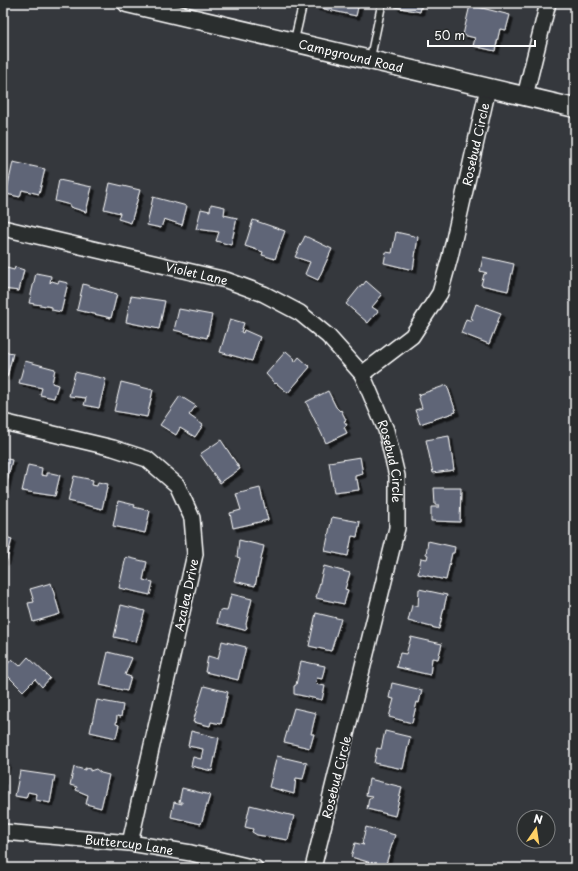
<svg xmlns="http://www.w3.org/2000/svg" width="578" height="871" font-family="'Playpen Sans',sans-serif">
  <defs>
    <filter id="shadow"><feDropShadow dx="3.5" dy="3.5" stdDeviation="0" flood-color="#0009"/></filter>
  </defs>
  <rect width="100%" height="100%" fill="#35383d"/>
  <filter id="ink" filterUnits="userSpaceOnUse"><feTurbulence type="fractalNoise" baseFrequency=".025" numOctaves="2"/><feDisplacementMap in="SourceGraphic" scale="8" xChannelSelector="R" yChannelSelector="G"/><feConvolveMatrix kernelMatrix="1 2 1 2 8 2 1 2 1" color-interpolation-filters="sRGB"/></filter>
  <g filter="url(#ink)">
    <g fill="#5f6577" stroke="#fff" filter="url(#shadow)">
      <polygon points="316,3 359,3 356,16 315,7"/>
      <polygon points="396,3 422,3 420,12 395,7"/>
      <polygon points="470,5 510,15 506,30 500,29 495,51 473,46 475,38 463,35"/>
      <polygon points="13,162 45,169 39,194 22,190 20,197 6,194"/>
      <polygon points="59,180 92,187 86,212 70,207 70,205 55,201"/>
      <polygon points="110,183 140,190 131,223 118,219 120,213 104,209"/>
      <polygon points="153,197 187,206 182,225 164,219 161,228 147,225"/>
      <polygon points="211,204 225,207 224,215 237,218 231,245 216,241 219,232 196,229 201,209 210,211"/>
      <polygon points="253,220 285,231 275,259 262,255 263,252 245,246"/>
      <polygon points="396,232 418,237 413,270 384,263 386,252 392,253"/>
      <polygon points="305,236 332,249 318,280 305,274 310,262 295,257"/>
      <polygon points="483,257 514,264 508,291 481,285 484,274 486,274 487,273 480,271"/>
      <polygon points="3,267 14,270 15,267 24,270 19,291 3,289"/>
      <polygon points="36,273 51,276 50,283 52,281 58,283 59,281 68,283 61,312 52,310 52,307 29,303"/>
      <polygon points="366,281 382,295 372,307 378,311 368,323 346,304 362,284 363,285"/>
      <polygon points="83,284 117,294 111,318 77,310"/>
      <polygon points="131,296 165,301 159,329 126,322"/>
      <polygon points="476,304 501,313 489,344 461,333 466,319 472,321 473,319 471,318"/>
      <polygon points="179,309 212,315 207,338 174,330"/>
      <polygon points="230,319 244,323 241,332 243,333 244,330 260,337 252,361 220,352"/>
      <polygon points="3,351 13,353 7,377 3,376"/>
      <polygon points="286,351 295,359 293,361 295,362 299,357 310,367 288,393 276,383 275,384 266,374"/>
      <polygon points="25,361 55,369 52,383 58,385 54,398 40,395 42,388 19,383"/>
      <polygon points="75,372 106,379 99,408 84,405 86,398 69,396"/>
      <polygon points="121,382 153,390 147,417 114,411"/>
      <polygon points="447,385 456,412 420,424 415,410 422,408 418,395"/>
      <polygon points="328,391 336,407 340,411 341,410 346,420 344,421 347,425 344,427 347,433 326,443 306,402"/>
      <polygon points="180,396 196,406 189,415 203,425 195,437 180,428 176,435 160,425"/>
      <polygon points="449,436 454,470 433,473 426,440"/>
      <polygon points="221,440 240,469 220,483 200,454"/>
      <polygon points="360,457 363,474 355,476 355,480 357,479 359,490 334,493 329,462"/>
      <polygon points="3,458 12,460 5,491 3,491"/>
      <polygon points="28,465 42,468 41,475 47,476 47,473 51,473 60,475 55,496 22,491"/>
      <polygon points="74,476 93,480 92,485 97,486 98,482 108,484 102,509 68,501"/>
      <polygon points="260,488 268,520 233,528 230,513 241,510 236,494"/>
      <polygon points="434,488 461,488 460,522 431,521 431,507 439,507 439,505 435,505"/>
      <polygon points="118,501 135,505 134,507 150,511 145,533 113,526"/>
      <polygon points="332,517 360,522 357,537 352,536 348,556 325,551"/>
      <polygon points="3,536 12,539 6,562 3,561"/>
      <polygon points="239,540 264,546 255,586 234,581 240,558 237,557"/>
      <polygon points="428,541 455,547 454,553 452,553 446,580 418,574 421,558 427,559 428,555 426,554"/>
      <polygon points="126,557 147,562 143,580 153,582 150,595 119,588"/>
      <polygon points="324,566 350,573 345,589 348,590 344,604 316,598"/>
      <polygon points="51,583 60,614 33,622 28,603 34,602 30,589"/>
      <polygon points="419,589 447,595 439,629 408,621 412,605 418,607"/>
      <polygon points="231,594 252,599 246,624 247,628 244,630 217,623 220,610 227,611"/>
      <polygon points="121,605 145,611 136,642 114,637"/>
      <polygon points="316,613 341,619 331,651 309,646"/>
      <polygon points="411,637 442,644 438,659 432,658 430,675 396,667 400,653 406,654"/>
      <polygon points="222,641 246,647 238,680 205,672 208,656 218,659"/>
      <polygon points="108,652 132,658 125,675 131,677 127,691 100,685"/>
      <polygon points="28,657 50,678 42,687 35,679 23,691 3,671 3,669 12,659 20,666"/>
      <polygon points="301,661 325,666 322,679 317,678 315,684 325,686 322,700 294,694 294,686 296,685"/>
      <polygon points="392,683 422,690 419,703 417,702 412,723 389,717 394,699 389,698"/>
      <polygon points="204,686 228,692 221,724 211,722 210,726 193,722"/>
      <polygon points="97,700 123,705 121,717 117,716 116,724 119,725 116,738 90,732"/>
      <polygon points="294,708 316,713 311,734 314,734 310,748 284,742"/>
      <polygon points="191,731 219,738 212,771 191,766 193,757 201,759 203,749 188,746"/>
      <polygon points="385,731 410,737 403,769 374,763 377,748 381,749"/>
      <polygon points="277,756 307,763 303,779 296,778 294,794 269,787"/>
      <polygon points="3,762 7,762 3,781"/>
      <polygon points="74,767 85,770 85,768 90,769 90,771 96,769 101,773 109,775 101,808 86,804 88,795 76,790 77,787 70,785"/>
      <polygon points="20,771 55,776 50,803 36,800 37,794 28,792 26,798 15,796"/>
      <polygon points="369,779 402,787 395,816 367,809 369,798 372,798 373,796 366,795"/>
      <polygon points="182,788 210,795 201,824 171,817 174,802 182,804 182,802 179,802"/>
      <polygon points="250,805 294,816 288,840 257,835 252,832 253,829 245,827"/>
      <polygon points="366,827 395,835 385,867 351,857 355,843 364,845 362,843"/>
    </g>
    <g fill="none" stroke-linecap="round" stroke-linejoin="round">
      <defs>
        <g id="service">
          <polyline points="294,42 303,3"/>
          <polyline points="370,60 382,3"/>
        </g>
        <g id="minor">
          <polyline points="525,96 548,3"/>
          <path id="s1" d="M3,228L226,280L264,294L300,313L328,336L362,374L386,430L397,476V528L313,868"/>
          <path id="s2" d="M362,374L412,336L440,293L450,257L488,88"/>
          <polyline points="3,422 113,448 147,459 177,485 192,518 195,554 130,843"/>
          <path id="s3" d="M3,832L130,843L191,853L255,868"/>
        </g>
        <g id="tertiary">
          <path id="s4" d="M127,3L575,108"/>
        </g>
      </defs>
      <use href="#service" stroke="#fff" stroke-width="10"/>
      <use href="#minor" stroke="#fff" stroke-width="18"/>
      <use href="#tertiary" stroke="#fff" stroke-width="21"/>
      <use href="#service" stroke="#2a2d2e" stroke-width="7"/>
      <use href="#minor" stroke="#2a2d2e" stroke-width="15"/>
      <use href="#tertiary" stroke="#2a2d2e" stroke-width="18"/>
    </g>
  </g>
  <g text-anchor="middle" dominant-baseline="central" stroke-width="3.5" stroke-linejoin="round" paint-order="stroke">
    <g font-size="12" fill="#fff" stroke="#2a2d2e">
      <text stroke="none"><textPath href="#s4" startOffset="230">Campground Road</textPath></text>
      <text stroke="none"><textPath href="#s2" startOffset="267">Rosebud Circle</textPath></text>
      <text stroke="none"><textPath href="#s1" startOffset="199">Violet Lane</textPath></text>
      <text stroke="none"><textPath href="#s1" startOffset="490">Rosebud Circle</textPath></text>
      <text transform="translate(186 595) rotate(-78)">Azalea Drive</text>
      <text transform="translate(336 777) rotate(-76)">Rosebud Circle</text>
      <text stroke="none"><textPath href="#s3" startOffset="127">Buttercup Lane</textPath></text>
    </g>
  </g>
  <rect width="578" height="871" fill="none" stroke="#2a2d2e" stroke-width="16"/>
  <rect x="8" y="8" width="562" height="855" fill="none" stroke="#fff" stroke-width="1.5" filter="url(#ink)"/>
  <g transform="translate(536 829) rotate(13)"><circle r="19" fill="#2a2d2e" stroke="#7f8182"/>
  <path d="M0-3L7 15L0 10L-7 15Z" fill="#ffd166"/>
  <text y="-6" font-size="11" font-weight="bold" text-anchor="middle" fill="#ffffff">N</text>
  </g>
  <path d="M428 40v6h107v-6" fill="none" stroke="#ffffff" stroke-width="2"/>
  <text x="434" y="40" font-size="12" fill="#ffffff" stroke="#2a2d2e" stroke-width="3" paint-order="stroke">50 m</text>
</svg>
